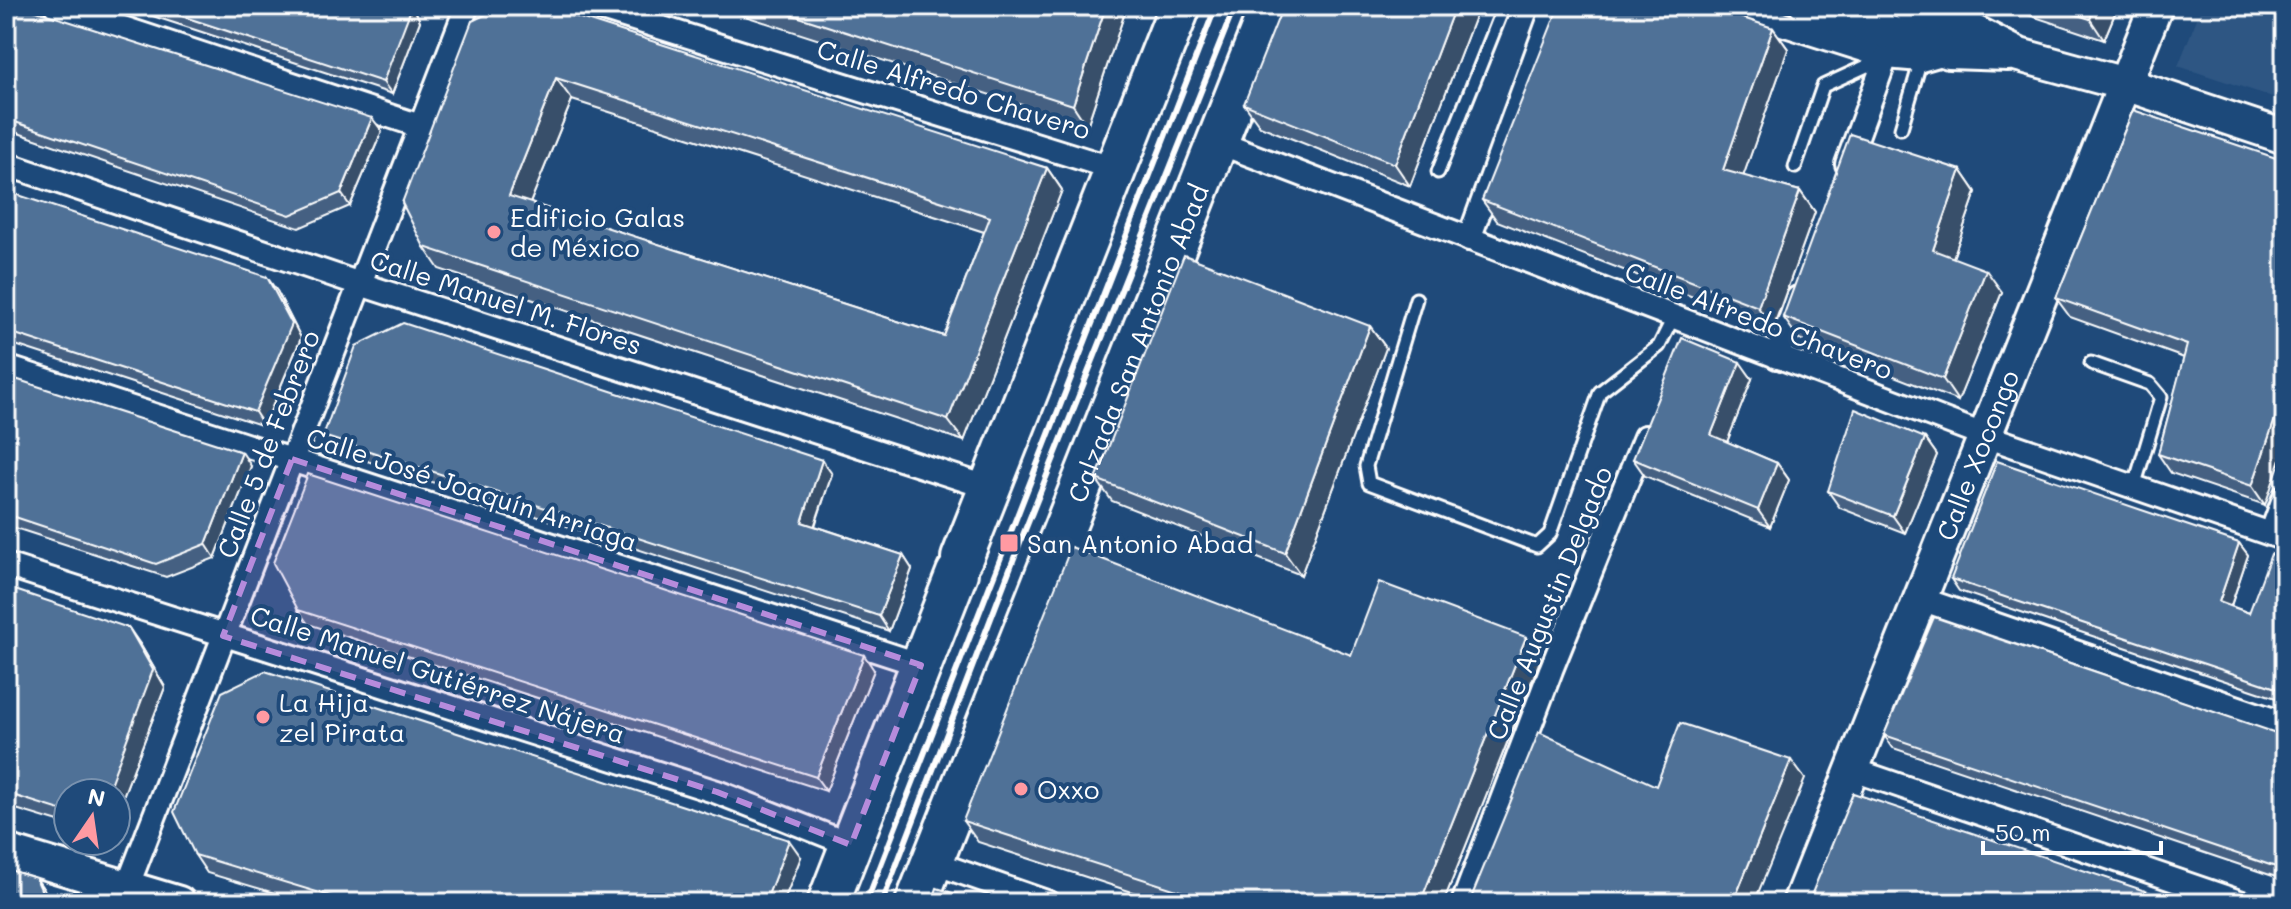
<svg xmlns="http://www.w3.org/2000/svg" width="2291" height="909" font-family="Mali,sans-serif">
  <rect width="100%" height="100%" fill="#1f4a7a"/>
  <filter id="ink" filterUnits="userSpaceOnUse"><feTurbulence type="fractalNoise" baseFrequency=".0125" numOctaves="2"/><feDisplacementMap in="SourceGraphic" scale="16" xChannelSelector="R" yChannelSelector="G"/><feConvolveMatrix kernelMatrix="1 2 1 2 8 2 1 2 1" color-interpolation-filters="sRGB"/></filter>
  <g filter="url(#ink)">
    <polygon fill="#2e5683" points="2202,6 2285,6 2285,101 2178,66"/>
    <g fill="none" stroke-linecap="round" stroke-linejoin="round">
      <defs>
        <g id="lane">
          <polyline points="1901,128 1921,60"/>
          <polyline points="1795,167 1823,86 1882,59"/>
          <polyline points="1438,172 1504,6"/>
          <polyline points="1416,299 1366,466 1369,483 1537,546 1550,534 1600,392 1659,346 1673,318"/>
          <polyline points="2091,363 2150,384 2161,397 2134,487"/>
        </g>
        <g id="street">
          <polyline points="56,6 420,126"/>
          <polyline points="592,6 1115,169"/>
          <polyline points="1725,6 1886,57 1921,60 1949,52"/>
          <polyline points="1217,142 1986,436 2285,539"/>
          <polyline points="6,164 360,284 990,488"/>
          <polyline points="1847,164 1886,57"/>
          <polyline points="1469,239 1554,6"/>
          <polyline points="1777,357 1798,298"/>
          <polyline points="6,367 921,665"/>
          <polyline points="2271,534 2285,496"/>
          <polyline points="6,565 717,792 851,845"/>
          <polyline points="1918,598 2285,724"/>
          <polyline points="1851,769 2242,903"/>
          <polyline points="932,862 1049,903"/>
          <polyline points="121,903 467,6"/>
          <polyline points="1463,903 1551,670 1645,437"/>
        </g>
        <g id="secondary">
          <polyline points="1807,6 1949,52 2008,54"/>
          <polyline points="1908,6 1957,23 2019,55 2125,84 2285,137"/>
          <polyline points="6,851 179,903"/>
          <path id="s1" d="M1799,903L2156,6"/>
        </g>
        <g id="highway">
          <polyline points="962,558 1180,6"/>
          <polyline points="828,903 957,573"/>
          <path id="s2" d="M916,903L1271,6"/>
        </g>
      </defs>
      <use href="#lane" stroke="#fff" stroke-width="17"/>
      <use href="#street" stroke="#fff" stroke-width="28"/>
      <use href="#secondary" stroke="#fff" stroke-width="38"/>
      <use href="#highway" stroke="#fff" stroke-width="46"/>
      <use href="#lane" stroke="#1f4a7a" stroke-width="11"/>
      <use href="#street" stroke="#1f4a7a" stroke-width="22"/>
      <use href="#secondary" stroke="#1f4a7a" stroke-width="32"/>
      <use href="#highway" stroke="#1f4a7a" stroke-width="40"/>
      <g stroke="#fff" stroke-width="6">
        <polyline points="866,903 1216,6"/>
        <polyline points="882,903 1019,545 1235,6"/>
      </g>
    </g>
    <g fill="#456182" stroke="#fff" stroke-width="2" fill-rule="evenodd">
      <polygon points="6,6 382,131 350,206 299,228 6,129"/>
      <polygon points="122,6 413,6 420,21 392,94"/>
      <polygon points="714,6 1127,6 1087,126"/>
      <polygon points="1479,6 1410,186 1260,126 1244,104"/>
      <polygon points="2002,6 2118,6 2104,40"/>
      <path d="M472,21L1047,168L1062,190L964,441L439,269L424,247ZM572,100L984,232L944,336L530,203Z"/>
      <polygon points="1773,28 1788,49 1743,176 1800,191 1815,212 1773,328 1497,221 1482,200"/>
      <polygon points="2133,110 2265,505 2171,473 2158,454 2184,358 2070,317 2056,298"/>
      <polygon points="1961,170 1976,192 1953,258 2002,292 1958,401 1799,339 1783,317"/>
      <polygon points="6,191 277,291 301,338 264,426 6,342"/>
      <polygon points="1370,326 1386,348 1301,575 1112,501 1096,479"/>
      <polygon points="6,376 251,466 215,558 166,577 6,525"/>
      <polygon points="1752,379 1727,442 1777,463 1789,480 1770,527 1645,476 1633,459"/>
      <polygon points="323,436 832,474 815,526 903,555 912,569 889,631 333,450"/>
      <polygon points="1925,438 1937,455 1905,533 1840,508 1828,491"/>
      <polygon points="2239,543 2248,555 2231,606 2249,613 2285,558 2285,701 1959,591 1951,579"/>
      <polygon points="6,587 140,644 165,687 120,804 116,806 116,793 68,793 68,825 6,806"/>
      <polygon points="298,610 874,670 826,791 308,624"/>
      <polygon points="1526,637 1541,658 1443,903 1166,903 978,842 963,821 1351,655"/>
      <polygon points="1884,735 2285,736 2285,880 1893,748"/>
      <polygon points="195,855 801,857 783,903 308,903 207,873"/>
    </g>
    <g fill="#384f6a" stroke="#fff" stroke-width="2">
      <polygon points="410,6 413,6 420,21 392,94 383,82"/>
      <polygon points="1106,6 1127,6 1087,126 1073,105"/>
      <polygon points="1455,6 1479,6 1410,186 1395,164"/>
      <polygon points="2095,6 2118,6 2104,40 2090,19"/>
      <polygon points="1773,28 1788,49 1738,191 1723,170"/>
      <polygon points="556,78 572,100 524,218 509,196"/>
      <polygon points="372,118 382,131 350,206 341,193"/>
      <polygon points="1047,168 1062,190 964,441 948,420"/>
      <polygon points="1961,170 1976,192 1948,272 1933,250"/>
      <polygon points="1800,191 1815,212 1773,328 1758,307"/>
      <polygon points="1986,270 2002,292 1958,401 1943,379"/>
      <polygon points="267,277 277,291 301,338 264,426 255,412"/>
      <polygon points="1370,326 1386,348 1301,575 1285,553"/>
      <polygon points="1740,362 1752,379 1723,452 1711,435"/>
      <polygon points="2285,390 2285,447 2265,505 2252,486"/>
      <polygon points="1925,438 1937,455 1905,533 1893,516"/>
      <polygon points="242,452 251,466 215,558 206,544"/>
      <polygon points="822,460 832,474 811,536 802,522"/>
      <polygon points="1777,463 1789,480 1770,527 1758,510"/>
      <polygon points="2239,543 2248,555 2228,614 2219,602"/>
      <polygon points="903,555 912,569 889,631 879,616"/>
      <polygon points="129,628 140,644 165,687 120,804 116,798 116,793 113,793 109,787"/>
      <polygon points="1526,637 1541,658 1443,903 1420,903"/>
      <polygon points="864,655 874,670 826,791 816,777"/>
      <polygon points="1791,760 1805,779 1754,903 1733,903"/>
      <polygon points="789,840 801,857 783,903 765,903"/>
      <polygon points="36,878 48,895 51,903 47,903"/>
    </g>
    <g fill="#507197" stroke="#fff" stroke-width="2" fill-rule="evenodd">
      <polygon points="6,6 21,6 372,118 341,193 290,215 6,119"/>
      <polygon points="151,6 410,6 411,9 383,82"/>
      <path d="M503,6H543L1047,168L948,420L424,247L402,203L472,21ZM556,78L990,217L944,336L509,196Z"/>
      <polygon points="765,6 1106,6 1073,105"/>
      <polygon points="1283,6 1455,6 1395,164 1244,104"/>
      <polygon points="1559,6 1707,6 1773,28 1723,170 1800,191 1758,307 1482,200"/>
      <polygon points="2050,6 2095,6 2090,19"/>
      <polygon points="2133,110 2285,161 2285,390 2252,486 2158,454 2187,345 2056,298"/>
      <polygon points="1850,134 1961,170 1933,250 1986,270 1943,379 1783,317"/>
      <polygon points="6,191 267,277 292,324 255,412 6,331"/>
      <polygon points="1184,255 1370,326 1285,553 1096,479"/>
      <polygon points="403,323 822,460 802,522 903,555 879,616 323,436 356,346"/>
      <polygon points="1682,338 1740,362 1711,435 1777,463 1758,510 1633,459"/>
      <polygon points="6,376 242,452 206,544 156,564 6,514"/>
      <polygon points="1855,409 1925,438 1893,516 1828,491"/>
      <polygon points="1997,461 2239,543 2219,602 2249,613 2271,554 2285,558 2285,691 1951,579"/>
      <polygon points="308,474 864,655 816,777 298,610 273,563"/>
      <polygon points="1071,547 1351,655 1379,582 1526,637 1420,903 1217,903 963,821"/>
      <polygon points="6,587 129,628 153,670 109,787 96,793 68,793 68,806 60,810 6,793"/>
      <polygon points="1934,617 2285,736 2285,870 1884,735"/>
      <polygon points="265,671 789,840 765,903 353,903 195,855 174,812 222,692"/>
      <polygon points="1680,723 1791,760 1733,903 1469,903 1539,732 1656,786"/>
      <polygon points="1853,793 2181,903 1808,903"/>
      <polygon points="6,869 36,878 47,903 6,903"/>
      <polygon points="937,888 984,903 932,903"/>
    </g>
  </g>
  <path fill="#b68bdc" fill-opacity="0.2" stroke="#b68bdc" stroke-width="6" stroke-dasharray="16 10" stroke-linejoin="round" d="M292,459L921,665L851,845L717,792L223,636Z"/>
  <g fill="#ff9aa2" stroke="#1f4a7a" stroke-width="3">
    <circle cx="494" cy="232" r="8"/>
    <rect x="999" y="533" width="20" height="20" rx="4"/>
    <circle cx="263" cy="717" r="8"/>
    <circle cx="1021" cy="789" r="8"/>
  </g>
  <g text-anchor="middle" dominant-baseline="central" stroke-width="8" stroke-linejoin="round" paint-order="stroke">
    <g font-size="26" fill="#fff" stroke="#1f4a7a">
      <text transform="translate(954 89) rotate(17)">Calle Alfredo Chavero</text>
      <text transform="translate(506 302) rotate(18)">Calle Manuel M. Flores</text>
      <text transform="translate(1759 320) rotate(21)">Calle Alfredo Chavero</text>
      <text stroke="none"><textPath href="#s2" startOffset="602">Calzada San Antonio Abad</textPath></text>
      <text transform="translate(268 444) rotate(-69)">Calle 5 de Febrero</text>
      <text stroke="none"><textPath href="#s1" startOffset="482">Calle Xocongo</textPath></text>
      <text transform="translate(472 489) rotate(18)">Calle José Joaquín Arriaga</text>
      <text transform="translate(1549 603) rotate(-68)">Calle Augustin Delgado</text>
      <text transform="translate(438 674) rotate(18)">Calle Manuel Gutiérrez Nájera</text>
    </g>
    <g font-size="26" fill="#fff" stroke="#1f4a7a" text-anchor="start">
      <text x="510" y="217">Edificio Galas<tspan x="510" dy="30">de México</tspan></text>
      <text x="1027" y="543">San Antonio Abad</text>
      <text x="279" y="702">La Hija<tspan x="279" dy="30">zel Pirata</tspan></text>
      <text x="1037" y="789">Oxxo</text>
    </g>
  </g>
  <rect width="2291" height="909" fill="none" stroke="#1f4a7a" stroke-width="32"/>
  <rect x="16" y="16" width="2259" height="877" fill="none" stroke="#fff" stroke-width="3" filter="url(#ink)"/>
  <g transform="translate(92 817) rotate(13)"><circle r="38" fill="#1f4a7a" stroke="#7992af" stroke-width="2"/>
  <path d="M0-6L14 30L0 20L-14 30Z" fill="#ff9aa2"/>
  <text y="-12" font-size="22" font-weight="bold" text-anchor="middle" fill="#ffffff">N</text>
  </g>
  <path d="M1983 841v12h178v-12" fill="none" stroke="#ffffff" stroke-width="4"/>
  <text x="1995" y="841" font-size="24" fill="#ffffff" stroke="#1f4a7a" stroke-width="6" paint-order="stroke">50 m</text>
</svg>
